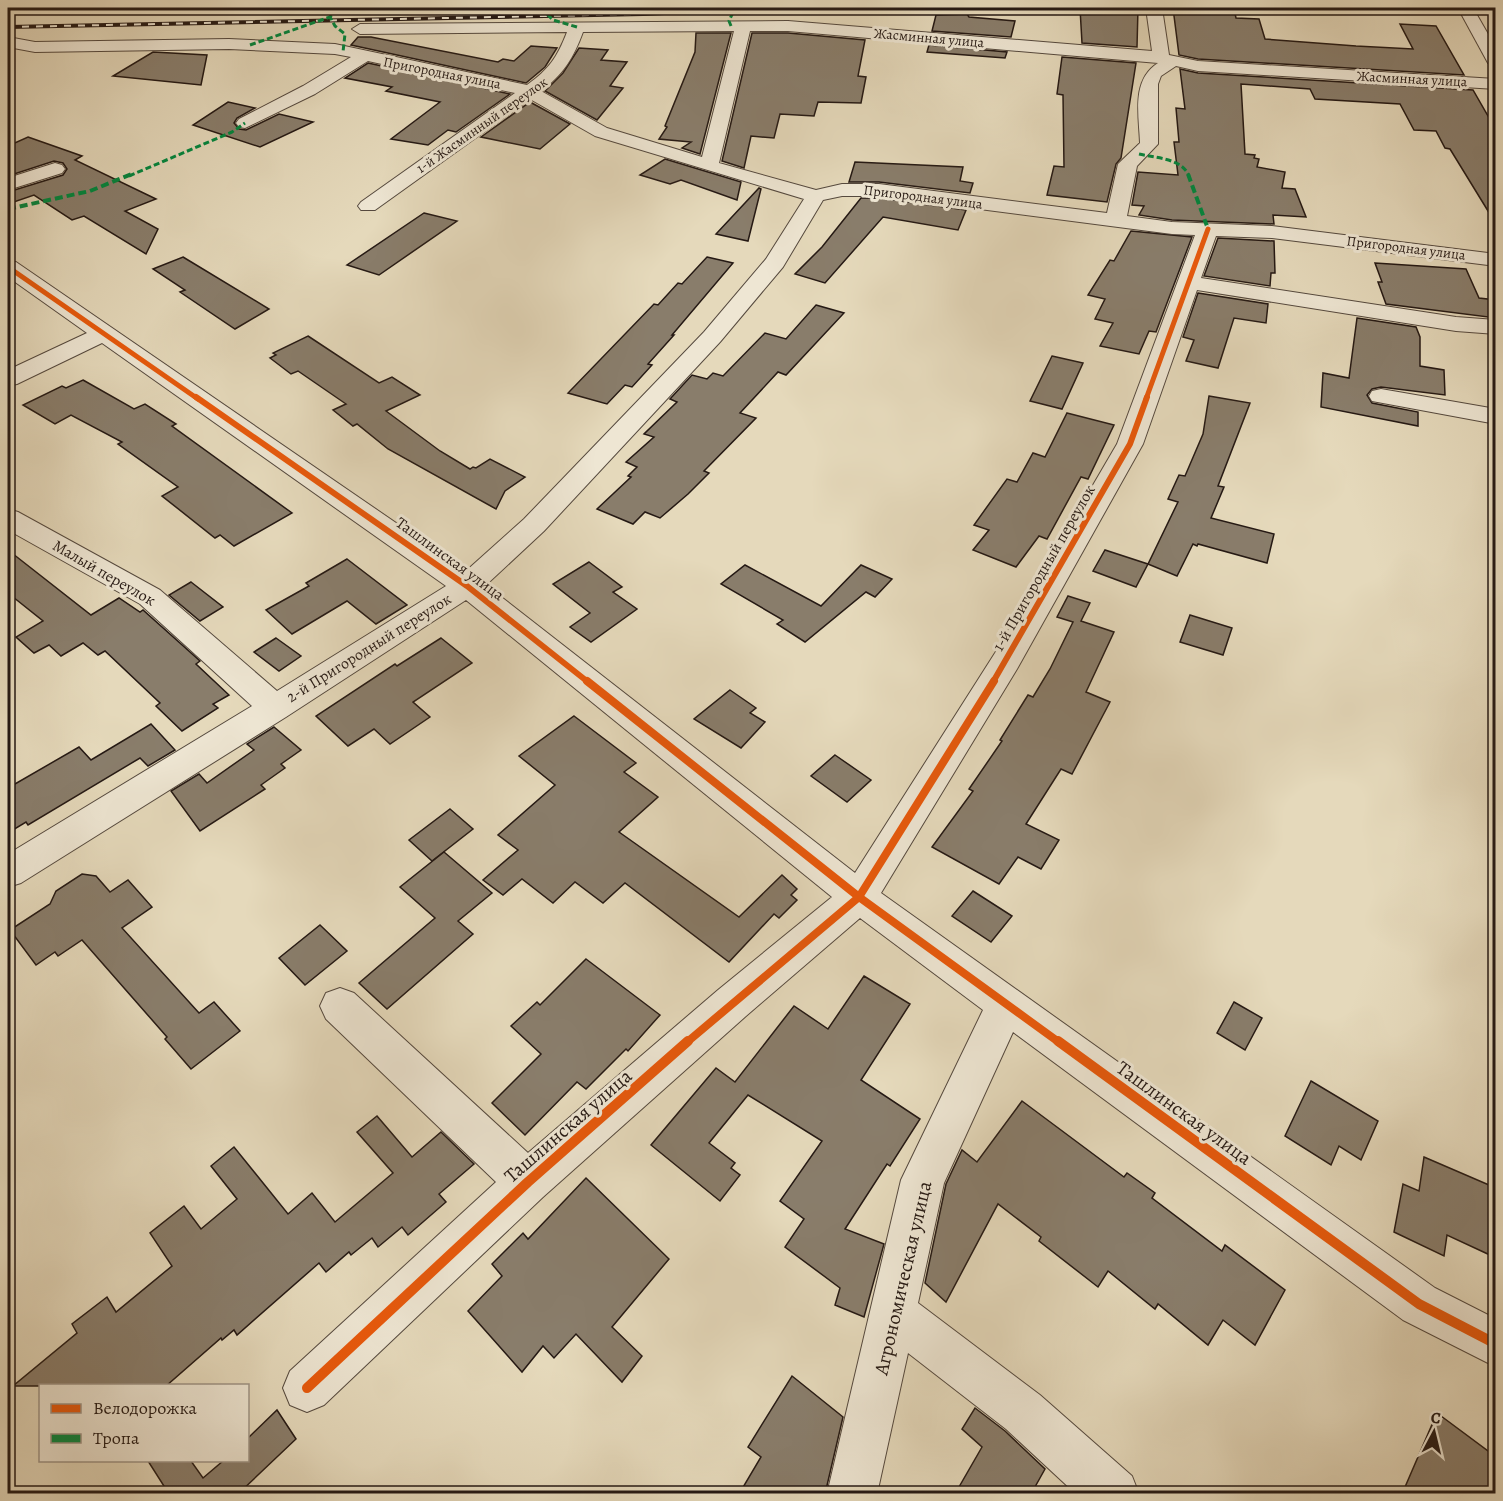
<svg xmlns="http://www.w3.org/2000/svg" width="1503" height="1501" font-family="Alegreya,serif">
  <rect width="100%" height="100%" fill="#e5d9bb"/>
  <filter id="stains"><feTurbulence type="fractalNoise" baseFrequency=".00333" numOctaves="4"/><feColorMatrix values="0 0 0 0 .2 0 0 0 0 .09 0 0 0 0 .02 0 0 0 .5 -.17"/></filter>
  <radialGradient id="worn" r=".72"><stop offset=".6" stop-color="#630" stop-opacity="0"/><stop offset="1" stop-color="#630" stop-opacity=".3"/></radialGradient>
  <g fill="#897d6b" stroke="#251914" stroke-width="1.5">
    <polygon points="1080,8 1138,8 1137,47 1082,43"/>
    <polygon points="1173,8 1234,9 1236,18 1259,19 1265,39 1356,46 1413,49 1400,24 1436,26 1464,75 1198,59 1179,55"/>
    <polygon points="967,14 969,17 1015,21 1011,37 932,31 936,15"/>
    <polygon points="696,33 731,33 700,154 682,148 691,142 659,139 667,127 665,126 695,52"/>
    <polygon points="752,33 788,33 865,40 858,76 866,77 861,103 818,102 814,116 780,114 774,138 751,136 744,168 722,161"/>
    <polygon points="358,37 371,37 498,62 503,59 514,61 531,46 557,48 545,67 526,83 351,45"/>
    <polygon points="929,45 1007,52 1005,58 927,52"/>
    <polygon points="579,48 608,50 601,60 627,62 610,86 623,88 597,120 545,91 563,73"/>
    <polygon points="153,52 207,55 201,85 113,76"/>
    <polygon points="1062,57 1136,63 1121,158 1116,164 1107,202 1047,195 1054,166 1064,167 1063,95 1057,94"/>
    <polygon points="368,63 510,94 456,132 448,130 428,145 391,139 440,102 386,91 392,87 345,78"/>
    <polygon points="1180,69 1198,73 1473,90 1496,130 1496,224 1450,149 1445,148 1436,131 1414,130 1400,104 1315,99 1310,89 1241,84 1245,154 1255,155 1254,158 1259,159 1257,167 1285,172 1282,188 1295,189 1306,217 1273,215 1274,224 1172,220 1139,215 1144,206 1132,205 1138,172 1178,175 1174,142 1179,142 1176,108 1185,109"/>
    <polygon points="228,102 255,108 237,118 234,123 239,129 246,130 279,114 313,122 260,147 193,125"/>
    <polygon points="530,102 570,124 540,149 481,137"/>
    <polygon points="28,137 82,156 75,160 156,199 125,211 158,229 146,254 84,216 72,220 34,195 8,204 8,192 63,175 67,169 63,163 54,161 8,176 8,146"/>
    <polygon points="665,159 741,182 737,200 681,180 670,184 640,175"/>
    <polygon points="855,162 963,167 960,181 973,183 970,193 879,182 849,182"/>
    <polygon points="759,188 761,189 748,241 716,234"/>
    <polygon points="861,198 879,198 966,210 958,230 883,217 825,283 795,274 822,247"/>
    <polygon points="424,213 457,221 379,275 347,265"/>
    <polygon points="1131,231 1192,237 1156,332 1149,331 1139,354 1100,346 1113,323 1095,319 1105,299 1088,295 1110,260 1114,261"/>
    <polygon points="1218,238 1274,241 1275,273 1271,273 1270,286 1204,276"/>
    <polygon points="183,257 269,309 235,329 180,292 185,290 153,269"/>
    <polygon points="707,257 733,263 672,335 674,335 648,364 652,365 632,387 625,385 607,404 568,393 654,304 658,305 678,283 682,284"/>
    <polygon points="1375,263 1466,269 1479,298 1496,300 1496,318 1386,304 1378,282 1382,282"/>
    <polygon points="1198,293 1268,304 1266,323 1234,318 1218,368 1186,361 1194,340 1183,337"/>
    <polygon points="816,305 844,313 786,375 778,372 740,413 756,418 704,471 709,473 688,494 660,518 645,512 633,524 597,509 631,477 628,476 637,467 626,462 654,437 644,434 677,402 670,399 692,375 707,379 713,373 723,376 765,333 786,339"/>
    <polygon points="1357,318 1416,327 1420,337 1420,366 1444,370 1445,395 1381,387 1372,389 1367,395 1372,403 1418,412 1418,426 1321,407 1323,373 1349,378"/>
    <polygon points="308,336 379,383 392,377 420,395 386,411 440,451 470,469 473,467 476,468 490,459 525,477 505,491 496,509 388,449 357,424 353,426 333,410 346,404 298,371 291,374 270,358 276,355 273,353"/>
    <polygon points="1052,356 1083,363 1062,409 1030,401"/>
    <polygon points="83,380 134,409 145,404 176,424 172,426 292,513 234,546 220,535 215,538 162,496 178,487 118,444 122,442 71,415 55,424 23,405 62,386 66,388"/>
    <polygon points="1209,396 1250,403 1218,486 1224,487 1211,518 1274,534 1267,563 1198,544 1197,546 1193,544 1177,576 1148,564 1136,587 1093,571 1105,550 1148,564 1178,502 1168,499 1179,475 1185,476 1203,434"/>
    <polygon points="1067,413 1114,425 1088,479 1081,477 1047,539 1039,536 1016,567 973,550 989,530 974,525 1007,479 1017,482 1033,453 1045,457"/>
    <polygon points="8,550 91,615 119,598 140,612 143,610 200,661 196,664 229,695 213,704 218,708 182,731 156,706 160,703 105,651 98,655 83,643 61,656 49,645 34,653 16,637 43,621 8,593"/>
    <polygon points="347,559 407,605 376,624 347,601 292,634 266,610 309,586 306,583"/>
    <polygon points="589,562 622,587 613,592 637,609 591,642 570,627 590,613 553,584"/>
    <polygon points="745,565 821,606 861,565 892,579 875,597 866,592 805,642 777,624 783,620 721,584"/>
    <polygon points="191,582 223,607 200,621 169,595"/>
    <polygon points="1068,596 1090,603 1081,621 1114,632 1086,692 1110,702 1072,774 1061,769 1026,824 1059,840 1041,869 1018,857 999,884 932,847 973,791 969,789 1002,741 1000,740 1028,695 1033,697 1050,669 1073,622 1057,617"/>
    <polygon points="1190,615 1232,628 1223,655 1180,642"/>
    <polygon points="276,638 301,656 279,671 254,652"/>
    <polygon points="441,638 472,663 413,702 430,717 390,744 374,729 348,746 316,716 395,664 397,666"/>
    <polygon points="730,690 756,708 750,713 765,722 741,748 694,719"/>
    <polygon points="574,716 636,763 624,772 658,797 619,832 739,917 782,875 797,889 791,895 797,900 779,918 774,914 729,962 625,883 603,903 575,882 553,903 522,879 503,895 483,880 518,850 498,835 555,785 519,756"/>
    <polygon points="151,724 175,750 148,766 140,758 28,825 26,822 8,833 8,788 79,747 91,760"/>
    <polygon points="274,727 301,750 281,764 285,768 261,785 265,789 200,831 171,791 199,774 207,783 254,750 247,744"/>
    <polygon points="835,755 871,780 847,802 811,776"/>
    <polygon points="450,809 473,829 432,861 409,840"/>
    <polygon points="444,852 492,893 458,921 473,934 387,1009 359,983 435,918 400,887"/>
    <polygon points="82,874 96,876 110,892 128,880 152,907 122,928 199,1013 214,1002 240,1031 191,1069 165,1039 167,1037 82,940 58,956 55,952 36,965 10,930 50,904 56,891"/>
    <polygon points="973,891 1012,916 991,942 952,916"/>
    <polygon points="320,925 347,951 305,985 279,958"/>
    <polygon points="586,959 660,1015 628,1051 626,1049 586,1089 577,1082 525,1135 492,1103 541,1054 511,1026 537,1002 540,1005"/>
    <polygon points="864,976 910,1004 861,1080 920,1119 890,1166 887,1164 845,1229 884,1244 864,1317 835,1305 840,1288 785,1247 804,1219 780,1201 822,1141 748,1095 709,1143 735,1163 731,1168 740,1175 720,1201 651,1145 716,1068 735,1082 794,1006 828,1029"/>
    <polygon points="1234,1002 1262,1018 1245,1050 1217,1033"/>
    <polygon points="1311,1081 1378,1121 1361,1160 1339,1146 1331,1165 1285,1136"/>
    <polygon points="1022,1101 1124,1177 1127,1173 1155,1193 1152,1198 1222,1251 1225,1245 1285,1290 1255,1345 1223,1320 1208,1345 1158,1304 1155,1309 1108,1271 1098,1287 1039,1241 1041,1237 998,1204 946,1302 925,1283 946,1184 962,1150 977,1162"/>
    <polygon points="377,1116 412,1157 441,1132 474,1164 439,1194 446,1202 408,1235 402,1227 378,1247 372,1238 351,1255 349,1252 326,1272 319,1263 237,1335 234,1330 222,1340 221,1338 166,1386 13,1386 77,1333 72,1324 107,1297 116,1312 172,1266 150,1233 184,1206 201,1229 237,1199 211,1166 234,1147 288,1214 312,1193 335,1222 393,1173 357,1132"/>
    <polygon points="1424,1157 1496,1188 1490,1255 1447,1235 1444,1256 1394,1232 1403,1184 1419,1191"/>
    <polygon points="586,1178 669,1259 612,1327 642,1356 622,1382 576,1334 554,1358 543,1346 522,1372 468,1311 502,1276 492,1264 523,1233 528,1239"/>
    <polygon points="792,1376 843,1417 825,1494 739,1494 761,1457 748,1447"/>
    <polygon points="975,1408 1005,1431 1045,1469 1031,1494 955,1494 982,1447 962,1429"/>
    <polygon points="277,1410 296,1439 238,1494 169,1494 148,1461 191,1461 203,1478 223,1461 248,1461 248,1438"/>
    <polygon points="1437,1413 1496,1457 1496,1468 1485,1494 1402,1494"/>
  </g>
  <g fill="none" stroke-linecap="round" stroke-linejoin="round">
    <defs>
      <g id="minor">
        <path d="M1146,8H1162L1169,55L1198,61L1496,79V89L1198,71L1176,66L1161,76L1158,84V144L1137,166L1127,216L1172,222L1272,226L1496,254V266L1272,238L1216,236L1201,278L1456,317L1496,320V334L1456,331L1197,290L1143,444L1017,669L881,893L1435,1288L1496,1319V1367L1403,1320L1013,1032L944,1183L918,1303L1040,1395L1132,1476L1139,1494H1076L1006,1429L908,1353L877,1494H827L901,1180L983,1010L860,918L746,1016L543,1197L324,1405L307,1412L290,1405L283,1388L290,1371L496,1182L326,1019L320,1006L326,993L340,988L354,993L528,1153L718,990L832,897L466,600L286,717L21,883L8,887V854L252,706L140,604L8,530V509L18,512L160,590L277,691L446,586L102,343L17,384L8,386V370L87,333L8,277V261L16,262L466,571L524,519L704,332L766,259L804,199L595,136L530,99L375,210H361L358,206L361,202L515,93L368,61L315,94L245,128L239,127L236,123L239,119L303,86L351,57L335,54L229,49L35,52L8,47V37L35,42L229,39L335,44L527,85C549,69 557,58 567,32L360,34L352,29L360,24L788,21L1152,51ZM734,31L702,157L607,128L541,91C563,75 574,57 583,32ZM750,31H788L1158,63C1131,80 1139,115 1140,143L1118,164L1107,213L879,184H842L816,190L719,163ZM842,196H879L1172,234L1195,235L1117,444L995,653L855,873L486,585L544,531L720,342L783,267L823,200Z"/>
        <polygon points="1458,8 1473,8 1496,48 1496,68 1488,63"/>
        <polygon points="55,163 62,165 65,169 62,173 8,190 8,178"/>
        <polygon points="1381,389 1496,409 1496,424 1372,401 1369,396 1372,391"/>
      </g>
    </defs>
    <use href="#minor" stroke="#55493e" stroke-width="2"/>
    <use href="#minor" fill="#eee6d3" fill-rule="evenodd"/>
    <defs>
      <g id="rail">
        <polyline points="21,8 309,13"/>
        <polyline points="8,27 643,14 769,8"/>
      </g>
    </defs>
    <use href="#rail" stroke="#251914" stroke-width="4"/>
    <use href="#rail" stroke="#eee6d3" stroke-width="2" stroke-dasharray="7" stroke-linecap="butt"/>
    <g stroke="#00873e" stroke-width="3" stroke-dasharray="6 3" stroke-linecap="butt">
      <polyline points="337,8 330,17 335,26 345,34 343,52"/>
      <polyline points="541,8 553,20 577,27"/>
      <polyline points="731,26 729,21 735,8"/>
      <polyline points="250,45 330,17"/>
      <path d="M1139,154C1155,158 1182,158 1189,176"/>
      <polyline points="129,176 232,132 245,123"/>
    </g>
    <g stroke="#00873e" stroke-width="4" stroke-dasharray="8 4" stroke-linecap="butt">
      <polyline points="1188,174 1208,229"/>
      <polyline points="8,209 90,191 132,174"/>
    </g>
    <defs>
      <g id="cycleway-far3">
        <polyline points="8,267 198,399"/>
        <polyline points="1146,399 1208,229"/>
      </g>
      <g id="cycleway-far2">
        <polyline points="196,397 467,586 588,682"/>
        <polyline points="993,682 1130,444 1147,397"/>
      </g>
      <g id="cycleway-far1">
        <polyline points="587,681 859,897 1060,1043"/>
        <polyline points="686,1043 859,897 994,681"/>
      </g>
      <g id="cycleway">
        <polyline points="1058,1041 1419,1304 1496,1344"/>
        <polyline points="307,1388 528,1182 688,1041"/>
      </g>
    </defs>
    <use href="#cycleway-far3" stroke="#eee6d3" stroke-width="8"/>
    <use href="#cycleway-far2" stroke="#eee6d3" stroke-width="9"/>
    <use href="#cycleway-far1" stroke="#eee6d3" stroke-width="12"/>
    <use href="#cycleway" stroke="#eee6d3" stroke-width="14"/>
    <use href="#cycleway-far3" stroke="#e8590c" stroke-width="5"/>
    <use href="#cycleway-far2" stroke="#e8590c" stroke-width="6"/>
    <use href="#cycleway-far1" stroke="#e8590c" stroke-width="8"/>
    <use href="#cycleway" stroke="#e8590c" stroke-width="10"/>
  </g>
  <g text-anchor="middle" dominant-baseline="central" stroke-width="6" stroke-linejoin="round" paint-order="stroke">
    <g font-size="14" fill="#251914" stroke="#eee6d3">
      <text transform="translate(929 38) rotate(5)">Жасминная улица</text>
      <text transform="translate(442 73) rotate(11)">Пригородная улица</text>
      <text transform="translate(1412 79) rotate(3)">Жасминная улица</text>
      <text transform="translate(482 125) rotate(-35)">1-й Жасминный переулок</text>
      <text transform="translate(923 197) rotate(7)">Пригородная улица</text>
      <text transform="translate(1406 248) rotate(7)">Пригородная улица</text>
    </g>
    <g font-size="16" fill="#251914" stroke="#eee6d3">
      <text transform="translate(450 559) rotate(36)">Ташлинская улица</text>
      <text transform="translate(1044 568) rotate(-60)">1-й Пригородный переулок</text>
      <text transform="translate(104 573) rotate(30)">Малый переулок</text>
      <text transform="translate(369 648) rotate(-32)">2-й Пригородный переулок</text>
    </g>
    <g font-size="20" fill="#251914" stroke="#eee6d3">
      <text transform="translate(1184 1113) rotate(36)">Ташлинская улица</text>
      <text transform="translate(568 1126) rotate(-41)">Ташлинская улица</text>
      <text transform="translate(903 1278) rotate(-77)">Агрономическая улица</text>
    </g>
  </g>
  <rect width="1503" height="1501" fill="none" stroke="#e5d9bb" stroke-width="30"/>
  <rect x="9" y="9" width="1485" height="1483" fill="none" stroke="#251914" stroke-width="3"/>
  <rect x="15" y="15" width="1473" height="1471" fill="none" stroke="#251914" stroke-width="1.5"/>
  <rect x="39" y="1384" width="210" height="78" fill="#eee6d3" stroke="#9e9487" stroke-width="1.5"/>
  <rect x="51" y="1404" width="30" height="9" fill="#e8590c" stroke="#9e9487" stroke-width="1.5"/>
  <text x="93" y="1414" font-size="18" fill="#251914">Велодорожка</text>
  <rect x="51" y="1434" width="30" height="9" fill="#00873e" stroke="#9e9487" stroke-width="1.5"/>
  <text x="93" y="1444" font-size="18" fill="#251914">Тропа</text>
  <g transform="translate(1434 1432) rotate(7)" stroke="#eee6d3" stroke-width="4.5" paint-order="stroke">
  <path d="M0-4.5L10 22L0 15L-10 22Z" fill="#251914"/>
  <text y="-9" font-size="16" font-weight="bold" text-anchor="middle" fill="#251914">С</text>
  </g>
  <rect width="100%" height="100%" filter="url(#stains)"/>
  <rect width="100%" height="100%" fill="url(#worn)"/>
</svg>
